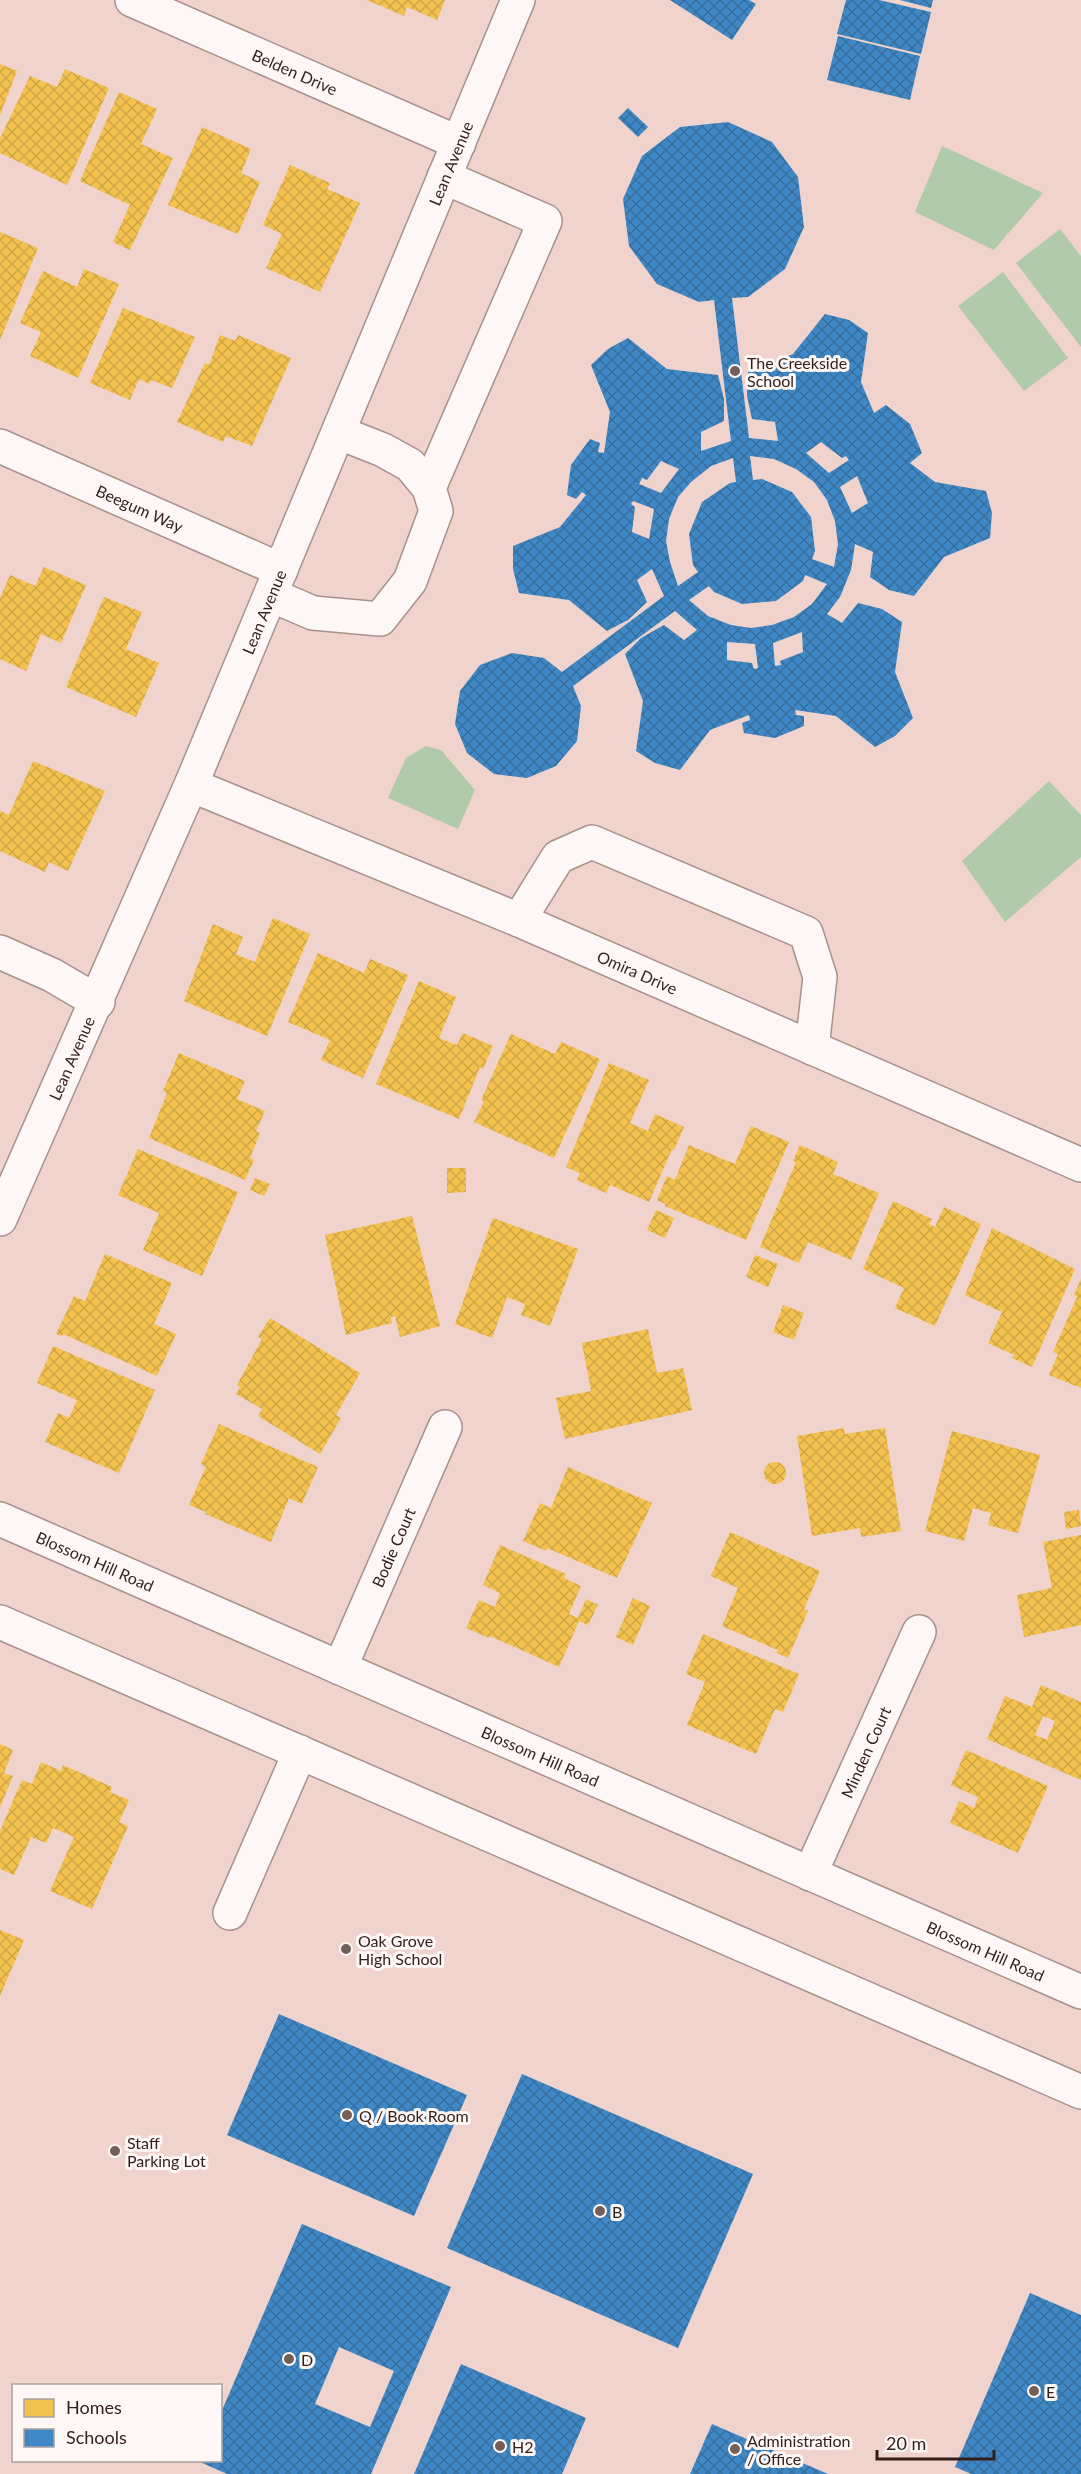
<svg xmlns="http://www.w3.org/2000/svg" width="1081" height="2474" font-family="Lato,sans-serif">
  <defs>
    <pattern id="homes-cross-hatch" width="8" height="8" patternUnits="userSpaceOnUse" patternTransform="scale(1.5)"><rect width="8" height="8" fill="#f2c14e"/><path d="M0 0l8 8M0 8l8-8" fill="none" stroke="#d0a544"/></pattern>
    <pattern id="schools-cross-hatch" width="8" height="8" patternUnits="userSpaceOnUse" patternTransform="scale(1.5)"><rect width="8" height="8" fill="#3f88c5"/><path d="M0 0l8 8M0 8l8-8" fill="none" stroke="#356f9f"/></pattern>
  </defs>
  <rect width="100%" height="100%" fill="#f0d3cc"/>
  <g fill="#b1caac">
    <polygon points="942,146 1043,193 994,250 915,212"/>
    <polygon points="1060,229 1081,256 1081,347 1016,263"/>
    <polygon points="1003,272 1068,358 1024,391 958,306"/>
    <polygon points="426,746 441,750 475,790 458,829 388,798 406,758"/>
    <polygon points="1049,781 1081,815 1081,857 1005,922 962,861"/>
  </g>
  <g fill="url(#homes-cross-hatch)" fill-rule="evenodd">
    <polygon points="367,0 445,0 437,20 407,7 404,16"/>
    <polygon points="0,64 17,71 0,115"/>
    <polygon points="65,69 109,88 67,185 0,153 0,138 30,76 57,87"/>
    <polygon points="119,92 157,109 141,144 173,158 130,250 113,242 130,205 80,181"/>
    <polygon points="202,127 251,149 241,173 260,182 238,234 168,205"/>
    <polygon points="290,165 330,183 327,189 360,203 320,292 266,268 282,234 263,225"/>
    <polygon points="0,232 38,248 0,340"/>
    <polygon points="84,269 119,284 78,378 30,356 41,332 20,323 43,271 77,287"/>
    <polygon points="123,308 195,337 172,388 151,380 149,384 139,379 130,400 90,383"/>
    <polygon points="220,335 235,341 238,335 291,358 252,446 226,436 223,442 177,422 205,363 209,365"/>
    <polygon points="44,567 86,585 61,643 41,634 26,671 0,659 0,598 10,575 35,586"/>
    <polygon points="104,597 142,612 126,649 159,663 136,717 66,687"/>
    <polygon points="33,761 105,791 68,871 49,862 45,872 0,851 0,811 9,815"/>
    <polygon points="273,918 310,934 267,1036 184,1001 213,924 243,937 236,954 255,962"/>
    <polygon points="318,953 364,973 370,959 408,975 363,1078 321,1060 330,1040 288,1022"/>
    <polygon points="419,981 456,997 439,1038 457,1045 463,1033 493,1046 483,1069 480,1067 459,1119 376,1084"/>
    <polygon points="511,1034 555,1054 561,1042 600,1059 554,1158 474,1122 484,1101 481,1100"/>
    <polygon points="179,1053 245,1081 237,1099 265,1111 256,1131 260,1133 250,1158 254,1160 245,1180 149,1138 167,1093 163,1091"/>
    <polygon points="609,1063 649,1080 630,1123 648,1131 655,1114 684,1127 674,1150 672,1149 649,1202 610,1185 606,1193 577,1180 580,1173 566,1167"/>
    <polygon points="751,1126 789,1142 746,1240 665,1206 665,1204 657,1200 667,1176 675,1180 689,1145 735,1164"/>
    <polygon points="800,1145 838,1162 833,1174 879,1193 851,1260 808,1242 799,1263 760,1247 796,1162 793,1161"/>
    <polygon points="138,1149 238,1192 202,1276 143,1250 159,1213 118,1195"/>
    <polygon points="447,1168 466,1168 466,1192 447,1193"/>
    <polygon points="255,1178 270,1184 264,1196 250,1190"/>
    <polygon points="893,1201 932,1219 929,1224 935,1227 944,1207 981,1224 935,1326 895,1308 904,1288 863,1269"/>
    <polygon points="656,1210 674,1218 665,1238 647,1230"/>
    <polygon points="412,1216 440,1326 400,1337 395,1316 391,1317 392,1323 346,1335 325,1235"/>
    <polygon points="493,1218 578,1249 550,1326 521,1315 525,1304 507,1297 492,1338 455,1324"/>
    <polygon points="992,1228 1075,1269 1032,1367 1012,1358 1014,1355 988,1343 1002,1312 965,1295"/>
    <polygon points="105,1254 172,1283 154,1324 176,1334 157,1376 63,1334 62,1336 56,1334 74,1296 85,1301"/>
    <polygon points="755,1255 778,1264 768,1287 746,1277"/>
    <polygon points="1081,1279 1081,1388 1049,1375 1058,1354 1053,1352 1077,1297 1074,1295"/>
    <polygon points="783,1305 804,1313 794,1340 773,1332"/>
    <polygon points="270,1318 360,1373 336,1415 341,1418 320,1454 258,1416 262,1409 236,1394 240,1387 237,1385 262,1339 258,1337"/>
    <polygon points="648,1329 657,1373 683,1368 692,1410 565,1439 556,1398 591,1391 582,1343"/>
    <polygon points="53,1346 155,1390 119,1473 45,1442 58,1413 69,1418 77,1400 37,1383"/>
    <polygon points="219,1424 318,1467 302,1504 289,1498 271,1542 205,1514 206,1512 189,1505 206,1467 201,1464"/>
    <polygon points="844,1428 845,1434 885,1428 901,1531 861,1537 860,1528 812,1536 797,1436"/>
    <polygon points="952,1431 1040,1455 1018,1533 988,1525 991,1513 973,1508 964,1541 925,1531"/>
    <circle cx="775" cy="1473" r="11"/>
    <polygon points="568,1467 652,1503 617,1578 547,1548 546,1551 523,1541 540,1503 551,1508"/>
    <polygon points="1079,1510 1081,1526 1066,1529 1064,1512"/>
    <polygon points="730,1532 820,1571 804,1609 808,1611 788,1658 777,1653 778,1650 722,1626 738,1588 711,1576"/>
    <polygon points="1081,1535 1081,1625 1024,1637 1017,1595 1052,1588 1043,1542"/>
    <polygon points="500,1545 566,1574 564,1578 581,1586 569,1614 578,1618 586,1599 598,1605 588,1625 579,1621 559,1667 490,1636 489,1638 466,1628 479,1600 495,1607 500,1593 483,1585"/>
    <polygon points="633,1598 650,1606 633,1645 616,1637"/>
    <polygon points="703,1634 799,1674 783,1712 775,1709 756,1754 687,1725 705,1682 686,1674"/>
    <path d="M1041,1685L1081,1702V1780L987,1739L1005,1696L1032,1707ZM1043,1716L1055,1721L1047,1740L1035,1735Z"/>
    <polygon points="0,1744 13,1750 4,1773 13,1776 0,1807"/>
    <polygon points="966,1750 1048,1786 1018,1853 950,1823 959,1801 974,1808 978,1797 951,1785"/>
    <polygon points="41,1762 61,1771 63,1765 112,1787 110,1792 129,1800 119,1822 128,1826 92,1909 50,1891 74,1837 53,1828 46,1843 31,1837 14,1875 0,1869 0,1831 22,1780 32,1784"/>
    <polygon points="0,1930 24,1940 0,1996"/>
  </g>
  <g fill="url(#schools-cross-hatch)" fill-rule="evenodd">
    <polygon points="670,0 749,0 756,4 732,40"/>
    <polygon points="846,0 879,0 931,12 921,54 837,34"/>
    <polygon points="900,0 933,0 931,8"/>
    <polygon points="838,36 920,56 910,100 827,80"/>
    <polygon points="628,108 648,127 638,137 618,118"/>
    <path d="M728,122L772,142L798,177L804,227L785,269L748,297L732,298L749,438L778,441L775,422L752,419L747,396L748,372L793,354L825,314L849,320L868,333L861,382L874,413L886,405L910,424L922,453L910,463L935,482L986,491L992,513L990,538L944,557L914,596L889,590L870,577L873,552L855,544L851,570L840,597L827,614L842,623L858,603L882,609L902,622L895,672L913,718L895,736L875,747L836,716L795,710L796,715L804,716V726L775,738L744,733L742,723L750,720L749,715L710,730L680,770L655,763L636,751L643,701L625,654L641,638L664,625L684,640L697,630L675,611L573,686L581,706L577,741L556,766L527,778L494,774L467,753L455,724L460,691L480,665L512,653L544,658L562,672L664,596L652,569L637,580L647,602L628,620L607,631L569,600L519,593L513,569V546L560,527L586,495L582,492L576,499L567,495L571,465L590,439L600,443L598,452L604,453L610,412L591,365L608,349L628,338L667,369L718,375L724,399V421L701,432V451L731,441L714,300L699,302L657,284L629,246L623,199L642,156L680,127ZM821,442L842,458L846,456L849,460L829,473L806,453ZM750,456L774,459L796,469L814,482L827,500L835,521L838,544L834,567L812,559L815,551L811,517L792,492L762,479L753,480ZM733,458L736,482L730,483L702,502L689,534L693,565L698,572L678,586L670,562L666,541L669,519L678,497L691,482L711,466ZM661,461L679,469L661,493L639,484L642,478L647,480ZM857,476L868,503L852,513L840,487ZM633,501L654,509L649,539L632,532L635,507L631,504ZM805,575L827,584L812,604L794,617L772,625L751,628L731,625L708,616L689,600L709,586L714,592L742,604L776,601L803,581ZM802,632L803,652L780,661L781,665L775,666L773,643ZM727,642L755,644L758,668L754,669L752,663L727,660Z"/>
    <polygon points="279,2014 467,2095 414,2216 227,2135"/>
    <polygon points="522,2074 753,2174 678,2348 447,2248"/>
    <path d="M302,2224L451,2287L371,2474H227L200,2462L220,2460V2415ZM339,2347L394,2371L370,2427L315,2404Z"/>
    <polygon points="1030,2293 1081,2315 1081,2474 971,2474 955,2467"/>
    <polygon points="461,2364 586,2418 562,2474 414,2474"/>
    <polygon points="712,2424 828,2474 690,2474"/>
  </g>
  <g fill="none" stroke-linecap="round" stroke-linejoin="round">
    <defs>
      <g id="minor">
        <path id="s1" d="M132,0L459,143"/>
        <path id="s2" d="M0,446L281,570"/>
        <polyline points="429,488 545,221 444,177"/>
        <polyline points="271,595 313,613 380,619 410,581 436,511 429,488 410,465 383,450 340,433"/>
        <path id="s3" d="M191,785L519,920L1081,1165"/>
        <polyline points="519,920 558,857 592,842 806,933 820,977 812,1048"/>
        <polyline points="0,952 52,975 98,1002"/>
        <path id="s4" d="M0,1219L191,785L518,0"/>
        <path id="s5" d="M340,1668L445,1427"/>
        <path id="s6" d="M810,1874L919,1632"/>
        <polyline points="230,1913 300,1752"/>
      </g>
      <g id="major">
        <path id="s7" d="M0,1519L1081,1992"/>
        <polyline points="0,1622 1081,2092"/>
      </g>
    </defs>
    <use href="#minor" stroke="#a7918c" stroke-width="36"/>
    <use href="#major" stroke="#a7918c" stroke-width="36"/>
    <use href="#minor" stroke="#fdf8f7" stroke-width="33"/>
    <use href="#major" stroke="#fdf8f7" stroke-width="33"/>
  </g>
  <g fill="#745e58" stroke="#fdf7f6" stroke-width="2">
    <circle cx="735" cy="371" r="6"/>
    <circle cx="346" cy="1949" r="6"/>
    <circle cx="347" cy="2115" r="6"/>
    <circle cx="115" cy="2151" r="6"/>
    <circle cx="600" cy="2211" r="6"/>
    <circle cx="289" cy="2359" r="6"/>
    <circle cx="1034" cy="2391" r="6"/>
    <circle cx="500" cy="2446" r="6"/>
    <circle cx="735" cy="2449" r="6"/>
  </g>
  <g text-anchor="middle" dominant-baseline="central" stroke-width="6" stroke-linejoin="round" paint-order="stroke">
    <g font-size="16" fill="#321f1a" stroke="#fdf7f6">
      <text stroke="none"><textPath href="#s1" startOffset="178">Belden Drive</textPath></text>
      <text stroke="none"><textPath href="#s4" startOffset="1148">Lean Avenue</textPath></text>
      <text stroke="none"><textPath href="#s2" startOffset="153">Beegum Way</textPath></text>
      <text stroke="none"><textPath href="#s4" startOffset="662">Lean Avenue</textPath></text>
      <text stroke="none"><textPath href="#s3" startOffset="484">Omira Drive</textPath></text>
      <text stroke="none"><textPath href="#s4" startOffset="176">Lean Avenue</textPath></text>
      <text stroke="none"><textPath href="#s5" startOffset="132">Bodie Court</textPath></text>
      <text stroke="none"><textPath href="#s7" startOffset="104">Blossom Hill Road</textPath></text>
      <text stroke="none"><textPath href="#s6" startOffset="134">Minden Court</textPath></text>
      <text stroke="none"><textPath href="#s7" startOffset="590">Blossom Hill Road</textPath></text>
      <text stroke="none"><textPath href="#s7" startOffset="1076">Blossom Hill Road</textPath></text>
    </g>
    <g font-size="16" fill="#321f1a" stroke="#fdf7f6" text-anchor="start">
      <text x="747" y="362">The Creekside<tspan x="747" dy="18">School</tspan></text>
      <text x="358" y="1940">Oak Grove<tspan x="358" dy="18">High School</tspan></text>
      <text x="359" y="2115">Q / Book Room</text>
      <text x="127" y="2142">Staff<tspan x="127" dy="18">Parking Lot</tspan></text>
      <text x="612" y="2211">B</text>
      <text x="301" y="2359">D</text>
      <text x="1046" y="2391">E</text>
      <text x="747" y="2440">Administration<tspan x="747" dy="18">/ Office</tspan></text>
      <text x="512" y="2446">H2</text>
    </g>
  </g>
  <rect x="12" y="2384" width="210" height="78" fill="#fdf7f6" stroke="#aca19e" stroke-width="1.5"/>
  <rect x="24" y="2399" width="30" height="18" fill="#f2c14e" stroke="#aca19e" stroke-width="1.5"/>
  <text x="66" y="2414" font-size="18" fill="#321f1a">Homes</text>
  <rect x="24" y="2429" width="30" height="18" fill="#3f88c5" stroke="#aca19e" stroke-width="1.5"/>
  <text x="66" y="2444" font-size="18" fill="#321f1a">Schools</text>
  <path d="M877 2450v9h117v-9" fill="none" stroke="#321f1a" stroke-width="3"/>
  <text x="886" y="2450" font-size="18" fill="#321f1a" stroke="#fdf7f6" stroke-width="4.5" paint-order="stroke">20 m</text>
</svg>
